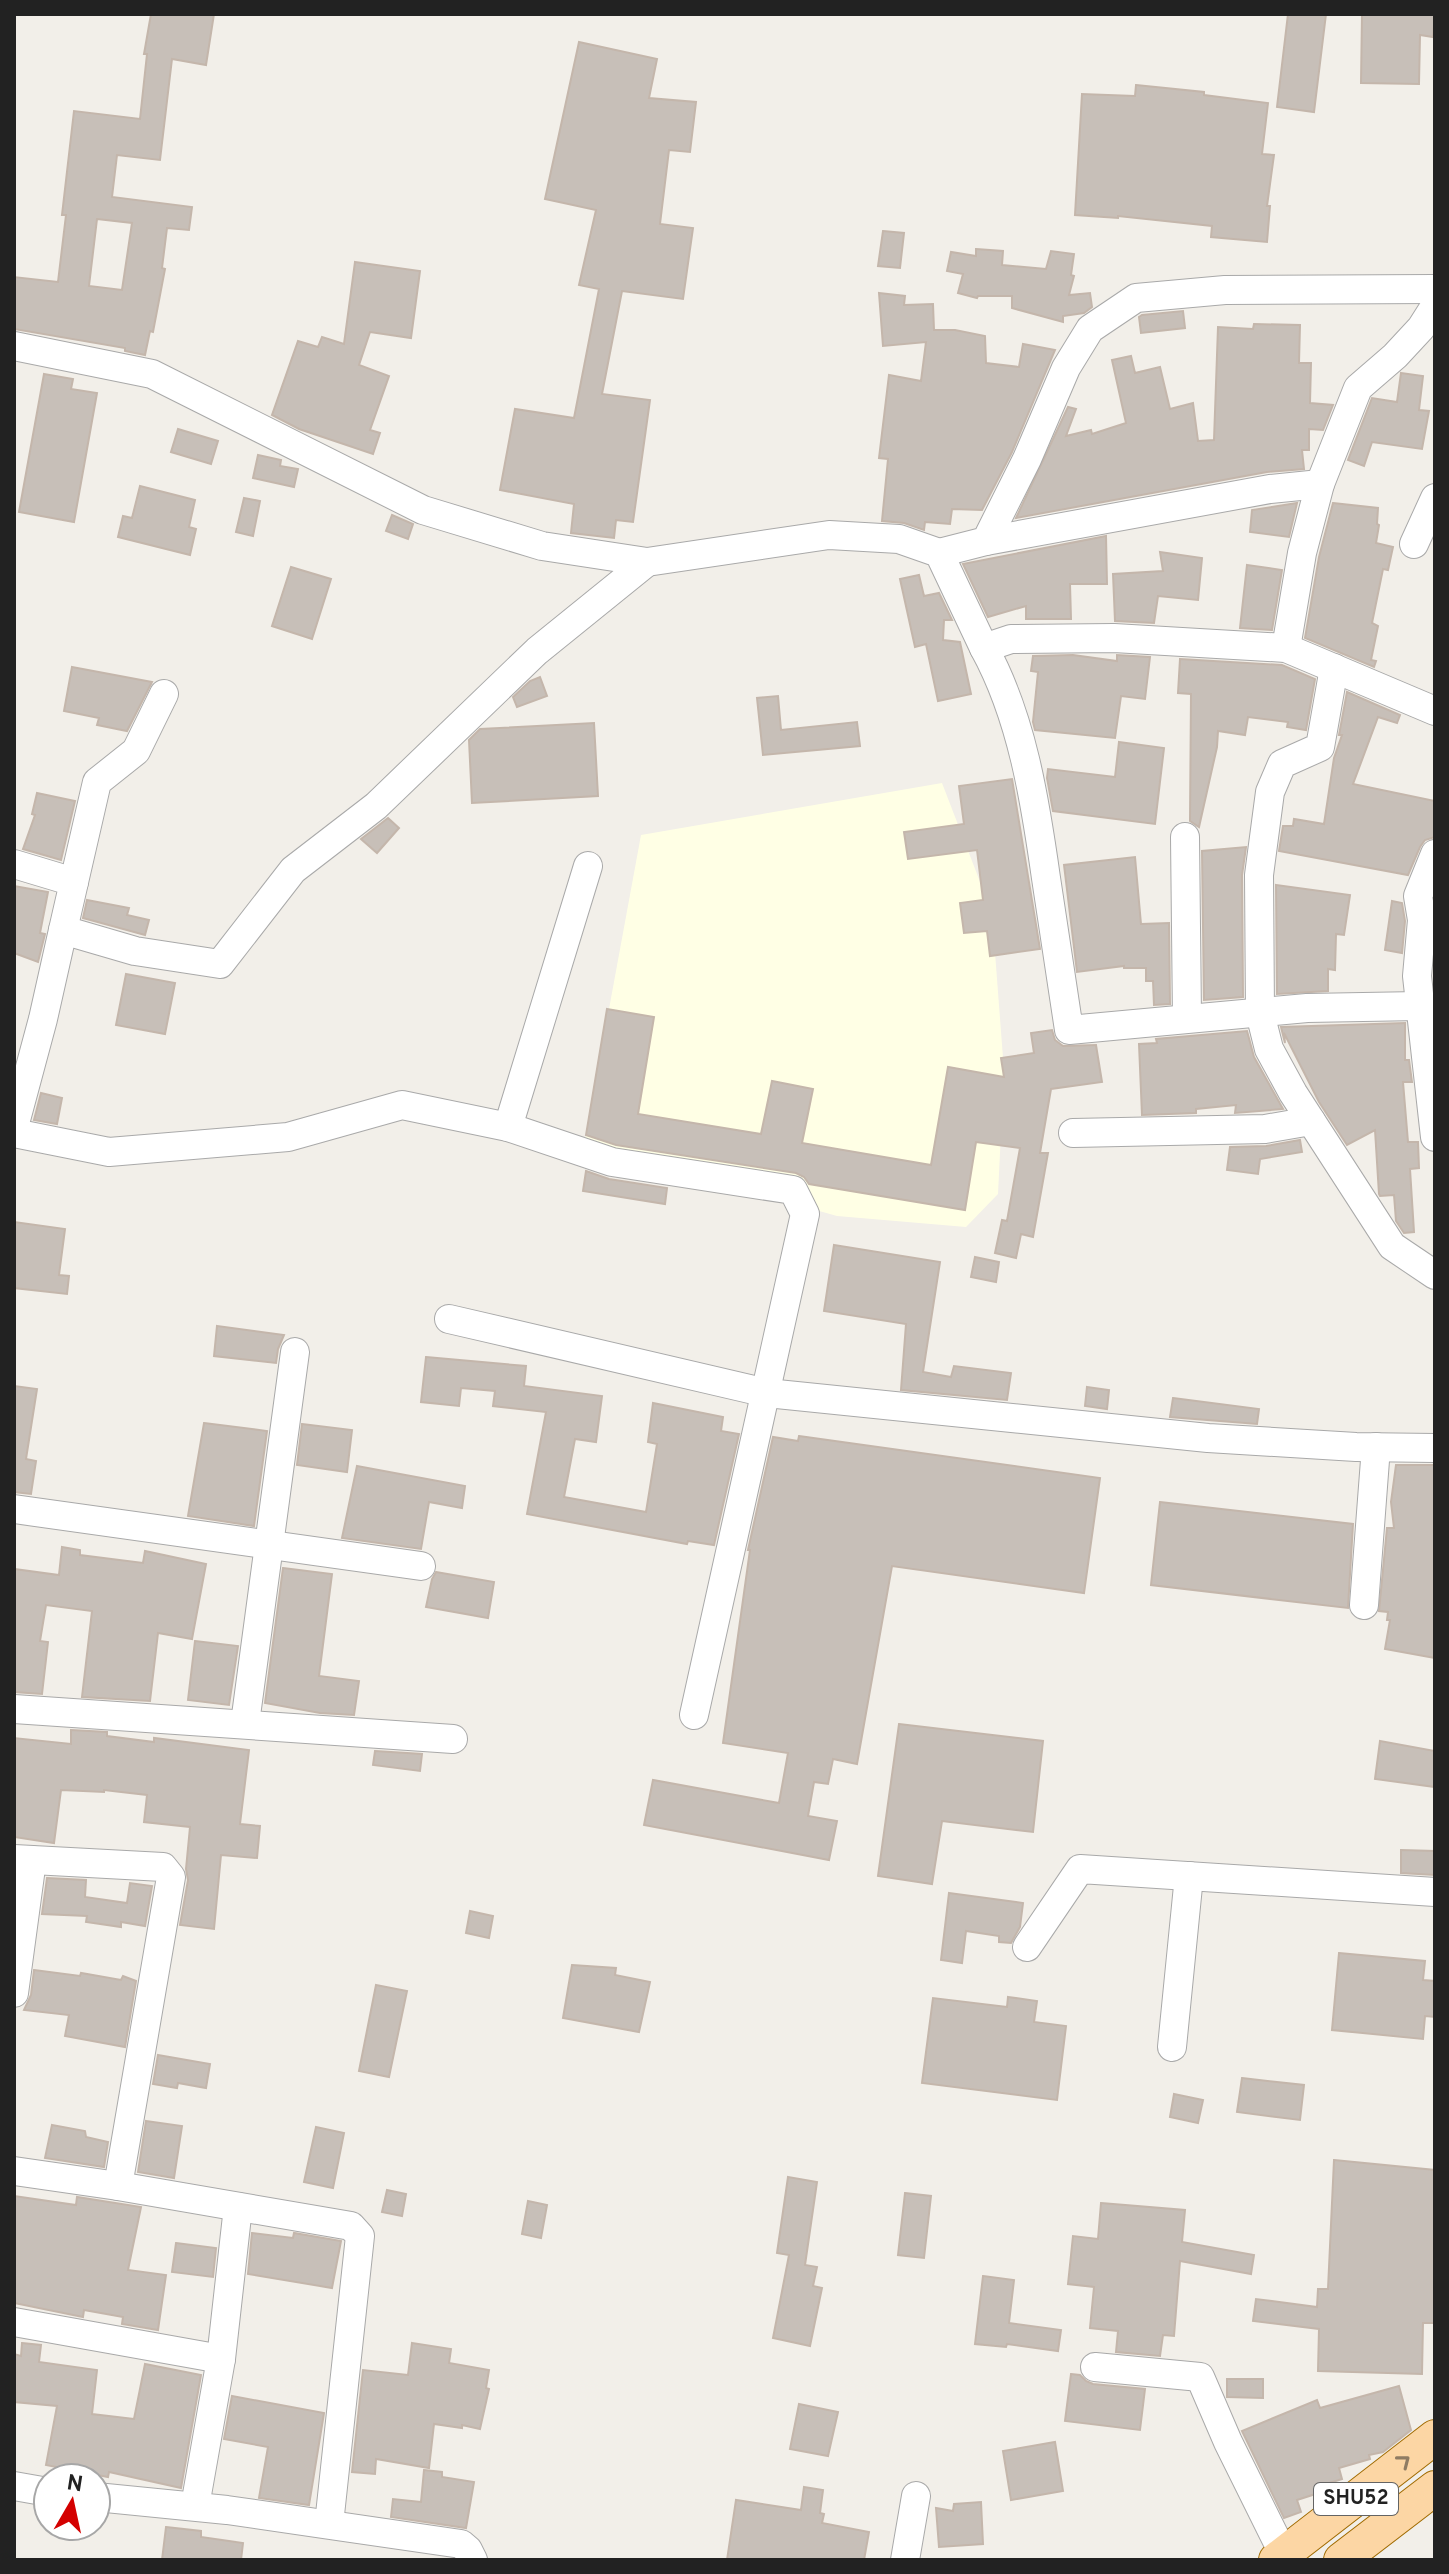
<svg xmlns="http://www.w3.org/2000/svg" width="1449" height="2574" font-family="Overpass,sans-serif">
  <rect width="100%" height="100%" fill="#f2efe9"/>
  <polygon fill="#ffffe5" points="942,783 992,913 1004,1071 998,1194 966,1227 837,1216 584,1145 641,835"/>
  <g fill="#c7bfb8" stroke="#c4b6ab" stroke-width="2" fill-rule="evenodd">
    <path d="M151,14H214L206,65L172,59L160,160L117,155L112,197L192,207L189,230L167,228L162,268L165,269L153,332L150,331L145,355L125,351V348L14,329V277L58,282L66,215H62L74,111L140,119L147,54H144ZM97,219L132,223L122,290L89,286Z"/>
    <polygon points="1288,14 1326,14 1314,112 1277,107"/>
    <polygon points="1362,14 1435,14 1433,37 1420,35 1419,84 1361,83"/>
    <polygon points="579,42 657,59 649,98 696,102 690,152 669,150 660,224 693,228 683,299 622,291 602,394 650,400 633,522 616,520 614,538 571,533 574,504 500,490 515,409 574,418 599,289 579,285 596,210 545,199"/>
    <polygon points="1136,85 1204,92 1204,95 1268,103 1262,154 1274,155 1267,206 1270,206 1267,242 1211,237 1212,226 1118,216 1118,218 1075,215 1082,94 1135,96"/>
    <polygon points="883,231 904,233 900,268 878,266"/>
    <polygon points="976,249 1003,251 1002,265 1046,269 1051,251 1074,254 1071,275 1074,276 1069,295 1090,293 1092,307 1084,313 1063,316 1063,322 1012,308 1012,296 978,296 977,298 958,293 963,274 947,271 951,252 976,256"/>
    <polygon points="355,262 420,271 411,338 370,332 359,365 389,376 370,430 380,433 373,454 299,429 272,415 298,341 318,347 322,337 344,344"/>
    <polygon points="879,293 905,296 904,305 933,304 934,330 955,330 985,336 986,363 1019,367 1023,344 1055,350 1012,452 982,510 952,509 950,524 925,522 924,530 904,523 882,521 888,459 879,458 889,375 921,381 926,342 883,346"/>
    <polygon points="1183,311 1185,328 1141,333 1139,317 1142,315"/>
    <polygon points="1254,324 1300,325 1299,363 1311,363 1310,403 1333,405 1323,430 1309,429 1309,450 1302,450 1304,469 1267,472 1016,518 1068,407 1076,409 1066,436 1091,430 1092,434 1126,423 1112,360 1131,356 1135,373 1160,367 1170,409 1193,403 1198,441 1214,440 1218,327 1253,329"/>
    <polygon points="1401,373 1423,376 1419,410 1429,411 1422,449 1372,442 1364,466 1348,460 1372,398 1397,402"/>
    <polygon points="44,374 73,379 71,389 97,393 74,522 19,512"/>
    <polygon points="178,429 218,441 211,464 171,452"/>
    <polygon points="258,455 281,460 280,466 298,469 294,487 253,478"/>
    <polygon points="140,486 195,500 189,527 196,529 190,555 118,537 123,516 132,518"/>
    <polygon points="244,498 260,501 253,536 236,532"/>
    <polygon points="1297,503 1289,537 1250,532 1252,510"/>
    <polygon points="1333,503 1378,508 1377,524 1379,525 1376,543 1393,547 1388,570 1383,569 1372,623 1378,626 1371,660 1376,661 1374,667 1305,638 1319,557"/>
    <polygon points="392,515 413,524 408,539 386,531"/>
    <polygon points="1106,536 1107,584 1070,584 1071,619 1026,619 1026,606 988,617 963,564"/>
    <polygon points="1160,552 1202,558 1198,600 1158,596 1154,623 1115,621 1113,574 1163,571"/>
    <polygon points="1247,565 1282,570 1272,630 1240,628"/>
    <polygon points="291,567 331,579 312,639 272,626"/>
    <polygon points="919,575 924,596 939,593 952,620 944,620 943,640 960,642 971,694 938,701 926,644 915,647 900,579"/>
    <polygon points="1073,655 1117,661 1117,655 1150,657 1145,699 1121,696 1115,738 1035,730 1033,722 1038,672 1031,671 1033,656"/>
    <polygon points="1180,659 1282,665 1315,679 1306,730 1287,727 1288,722 1248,717 1245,735 1218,731 1217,747 1199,827 1190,821 1191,694 1178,693"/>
    <polygon points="72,667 152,682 127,731 97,725 99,718 64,711"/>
    <polygon points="540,677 547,696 517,707 513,697 530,681"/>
    <polygon points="1347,692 1400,715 1397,723 1378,717 1353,784 1435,801 1435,837 1425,840 1420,847 1408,875 1279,851 1283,826 1293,826 1294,819 1324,824 1334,758 1342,735 1339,735"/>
    <polygon points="778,696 781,730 857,722 860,746 763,755 757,698"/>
    <polygon points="594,723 598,796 472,803 469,740 480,729"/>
    <polygon points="1119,742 1164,748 1155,824 1053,811 1047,778 1048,769 1115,777"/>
    <polygon points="1012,779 1040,949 990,956 987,931 964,933 960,903 983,900 977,850 908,859 904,832 964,824 959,786"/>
    <polygon points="37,793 75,801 61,860 23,849 35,815 32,814"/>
    <polygon points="388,818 399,828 377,853 361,839"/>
    <polygon points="1246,847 1242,875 1243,997 1204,1000 1202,851"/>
    <polygon points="1135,857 1141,924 1169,923 1170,1004 1154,1005 1153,981 1146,981 1146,968 1124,968 1124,966 1077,972 1064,865"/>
    <polygon points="1276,885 1350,895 1344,935 1336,934 1335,970 1328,969 1328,991 1277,994"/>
    <polygon points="14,886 48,892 40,933 45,934 38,962 14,953"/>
    <polygon points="87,900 129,908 127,915 149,920 145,935 83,918"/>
    <polygon points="1392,901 1402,903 1405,921 1402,953 1385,950"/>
    <polygon points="126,974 175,983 165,1034 116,1025"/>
    <polygon points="607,1009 654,1017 638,1114 761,1134 772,1081 813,1089 802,1143 931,1165 948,1067 1004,1077 1001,1058 1034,1053 1031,1033 1052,1030 1055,1040 1063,1046 1096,1045 1102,1082 1051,1089 1040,1153 1048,1153 1033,1237 1021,1234 1016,1258 995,1253 1002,1220 1007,1221 1020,1148 976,1142 965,1210 809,1184 804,1177 796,1173 616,1145 586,1135"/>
    <polygon points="1405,1023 1405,1060 1409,1060 1412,1082 1403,1082 1408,1142 1418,1142 1419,1168 1410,1169 1414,1232 1404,1233 1396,1221 1394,1195 1380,1196 1379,1194 1375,1130 1347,1145 1319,1102 1284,1033 1285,1043 1281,1027"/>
    <polygon points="1247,1031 1254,1057 1283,1109 1235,1113 1236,1105 1196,1109 1196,1113 1142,1115 1139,1044 1157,1043 1156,1039"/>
    <polygon points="41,1093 62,1098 57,1124 34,1120"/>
    <polygon points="1300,1140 1302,1152 1260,1159 1258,1174 1227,1170 1230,1147 1266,1146"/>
    <polygon points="586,1171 609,1179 667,1188 665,1204 583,1191"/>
    <polygon points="14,1222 65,1229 59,1275 69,1276 67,1294 14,1288"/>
    <polygon points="834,1245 940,1262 923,1372 951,1377 954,1366 1011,1373 1007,1400 901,1390 906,1324 824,1311"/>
    <polygon points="975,1257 999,1262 996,1282 971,1277"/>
    <polygon points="217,1326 284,1335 278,1349 276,1363 214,1356"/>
    <polygon points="426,1357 526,1366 524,1386 602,1396 596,1442 575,1439 564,1497 646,1512 657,1444 648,1442 653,1403 723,1417 721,1431 739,1434 714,1545 688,1541 687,1544 527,1514 546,1412 493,1406 495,1391 461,1388 459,1406 421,1402"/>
    <polygon points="14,1386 37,1389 26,1459 36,1461 31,1494 14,1492"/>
    <polygon points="1087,1387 1109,1390 1107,1409 1085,1406"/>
    <polygon points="1173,1398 1259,1409 1257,1424 1170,1417"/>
    <polygon points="204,1423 267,1431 254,1526 188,1516"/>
    <polygon points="302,1424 352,1430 347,1472 297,1465"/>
    <polygon points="799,1436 1100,1478 1084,1593 892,1566 857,1764 833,1759 828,1784 814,1782 808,1816 837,1821 829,1860 644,1825 653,1780 779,1803 788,1753 723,1743 750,1550 748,1550 773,1437 798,1441"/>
    <polygon points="1396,1465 1435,1465 1435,1658 1385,1649 1390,1620 1387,1620 1388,1612 1379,1611 1387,1528 1394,1528 1391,1502"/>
    <polygon points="357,1466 465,1486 462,1508 429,1502 421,1549 342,1538"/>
    <polygon points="1160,1502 1353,1524 1348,1608 1151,1585"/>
    <polygon points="62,1547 80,1550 80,1555 143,1563 145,1551 206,1564 192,1639 158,1633 150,1701 82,1697 92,1611 46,1605 40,1641 48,1642 42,1694 14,1692 14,1569 59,1575"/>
    <polygon points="283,1568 332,1574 319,1676 359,1681 354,1715 320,1713 265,1703"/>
    <polygon points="436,1572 494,1582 488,1618 426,1607 432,1579"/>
    <polygon points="195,1641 238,1646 229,1705 188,1700"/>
    <polygon points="899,1724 1043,1741 1033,1832 942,1821 932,1884 878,1876"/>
    <polygon points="71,1730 107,1732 107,1736 154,1742 154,1738 249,1750 240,1824 260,1826 257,1858 221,1855 214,1929 180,1925 188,1880 186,1869 190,1827 144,1822 147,1795 104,1790 104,1792 61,1790 54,1843 14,1837 14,1738 71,1744"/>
    <polygon points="1380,1741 1435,1751 1435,1787 1375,1779"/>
    <polygon points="375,1751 422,1754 420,1771 373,1765"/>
    <polygon points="1401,1850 1435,1851 1435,1875 1401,1873"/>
    <polygon points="47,1878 86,1880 85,1897 127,1903 130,1883 152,1886 145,1926 121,1922 121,1927 86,1922 87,1916 42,1914"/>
    <polygon points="949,1893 1023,1903 1020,1927 1011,1943 999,1942 999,1936 966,1931 962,1963 941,1960"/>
    <polygon points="470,1911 493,1916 489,1938 466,1933"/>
    <polygon points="1339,1953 1425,1961 1423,1980 1435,1981 1435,2017 1425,2016 1423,2039 1332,2030"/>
    <polygon points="572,1965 616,1968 615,1975 650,1982 639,2032 563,2018"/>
    <polygon points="34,1970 80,1976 81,1973 121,1980 123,1976 136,1981 125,2047 65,2036 69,2015 24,2010 31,1995"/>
    <polygon points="376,1985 407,1991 389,2077 359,2071"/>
    <polygon points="1008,1997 1037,2001 1034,2022 1066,2026 1057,2100 922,2083 933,1998 1007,2007"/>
    <polygon points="158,2055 210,2064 206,2088 178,2083 177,2088 153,2084"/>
    <polygon points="1242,2078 1304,2085 1300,2120 1237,2112"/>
    <polygon points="1174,2094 1203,2100 1198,2123 1170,2117"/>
    <polygon points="146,2121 182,2126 174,2178 138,2172"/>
    <polygon points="52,2125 85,2131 86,2137 108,2142 104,2167 45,2158"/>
    <polygon points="316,2127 344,2133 333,2188 304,2182"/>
    <polygon points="1334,2160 1435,2170 1435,2323 1423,2323 1422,2374 1318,2371 1319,2329 1253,2321 1256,2299 1317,2307 1318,2289 1328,2289"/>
    <polygon points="788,2177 817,2182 805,2265 817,2267 813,2286 822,2288 810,2346 773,2338 789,2255 777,2253"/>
    <polygon points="387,2190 406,2194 402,2216 382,2212"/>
    <polygon points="905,2193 931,2196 924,2258 898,2255"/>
    <polygon points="14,2196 76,2205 77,2197 141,2207 128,2270 166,2275 158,2330 122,2324 123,2317 84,2310 83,2317 14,2303"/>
    <polygon points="528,2201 547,2205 541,2238 522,2234"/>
    <polygon points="1101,2203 1185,2210 1182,2242 1254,2255 1251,2274 1180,2261 1174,2336 1163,2335 1160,2356 1116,2352 1118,2331 1090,2328 1094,2287 1068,2284 1073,2236 1098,2239"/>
    <polygon points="252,2233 293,2238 294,2233 341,2241 332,2288 248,2274"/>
    <polygon points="176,2243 216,2248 213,2277 172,2272"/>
    <polygon points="983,2276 1014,2280 1009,2323 1061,2330 1058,2351 1007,2344 1006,2347 975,2344"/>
    <polygon points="22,2343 41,2345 39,2362 97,2370 92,2414 134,2419 145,2364 201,2375 181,2488 109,2472 108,2477 46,2465 57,2406 14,2402 14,2354 21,2356"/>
    <polygon points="412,2343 451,2349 449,2363 489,2370 486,2388 489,2389 480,2429 462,2425 462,2428 434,2424 429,2468 376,2459 375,2474 352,2472 363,2370 408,2375"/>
    <polygon points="1071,2374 1080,2375 1086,2381 1093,2384 1145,2389 1140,2430 1065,2421"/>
    <polygon points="1227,2379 1263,2379 1263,2398 1227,2397"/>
    <polygon points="1399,2386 1411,2430 1383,2452 1369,2455 1370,2459 1339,2468 1342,2479 1326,2484 1328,2490 1297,2500 1301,2512 1284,2518 1242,2431 1317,2400 1320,2408"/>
    <polygon points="232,2396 324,2413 309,2505 259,2498 268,2447 224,2439"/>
    <polygon points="799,2404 838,2412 828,2456 790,2449"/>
    <polygon points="1055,2442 1063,2491 1011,2500 1003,2451"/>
    <polygon points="424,2470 442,2472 442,2477 474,2482 466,2528 391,2517 393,2499 421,2502"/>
    <polygon points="804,2487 823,2490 820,2513 824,2514 822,2523 869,2532 864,2560 727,2560 736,2500 801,2510"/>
    <polygon points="981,2502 983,2544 939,2547 936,2508 953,2511 954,2504"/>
    <polygon points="166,2527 201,2531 201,2537 243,2543 241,2560 162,2560"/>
  </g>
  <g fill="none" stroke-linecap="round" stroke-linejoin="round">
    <defs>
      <g id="minor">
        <polyline points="14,346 152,374 423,510 542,546 647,562 829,535 899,539 939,553 984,648 1011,639 1114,638 1286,648 1435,711"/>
        <polyline points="986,541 1270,489 1320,484"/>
        <polyline points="1414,544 1435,498"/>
        <polyline points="939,553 986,541 1027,459 1066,368 1090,329 1136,298 1225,290 1435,289"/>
        <path d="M984,648C1022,717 1035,800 1046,878C1054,928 1061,979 1069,1030L1307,1008L1419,1006"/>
        <polyline points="1286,648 1302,553 1320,484 1358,388 1395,356 1421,328 1435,306"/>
        <polyline points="1334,668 1320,747 1282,764 1270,792 1259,875 1260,1013 1269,1049 1293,1093 1392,1246 1435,1275"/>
        <polyline points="1185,837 1187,1018"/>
        <polyline points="1435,854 1418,896 1422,920 1417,976 1435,1137"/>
        <polyline points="14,864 74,882 63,930"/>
        <polyline points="74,882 97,782 136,751 164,694"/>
        <polyline points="14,1127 43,1019 63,930 135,951 220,964 293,870 376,806 537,651 647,562"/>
        <polyline points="508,1127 588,866"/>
        <polyline points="14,1133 109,1152 288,1137 402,1105 508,1127 612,1162 793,1190 805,1214 694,1715"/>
        <polyline points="1073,1133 1265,1129 1311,1121"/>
        <polyline points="449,1319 767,1393 1208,1438 1356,1447 1435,1448"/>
        <polyline points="14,1509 421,1566"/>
        <polyline points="1364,1605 1376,1447"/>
        <polyline points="14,1709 453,1739"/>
        <polyline points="245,1723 295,1352"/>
        <polyline points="14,1859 163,1867 171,1877 118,2186"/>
        <polyline points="1027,1947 1080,1869 1435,1892"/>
        <polyline points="14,1993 32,1860"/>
        <polyline points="1172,2047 1189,1876"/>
        <polyline points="14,2171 118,2186 351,2226 360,2236 329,2524"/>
        <polyline points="14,2322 221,2359"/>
        <polyline points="1095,2367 1200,2377 1228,2442 1284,2555"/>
        <polyline points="14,2486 48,2492"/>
        <polyline points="96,2497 227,2510 461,2544 468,2550 473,2560"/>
        <polyline points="195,2506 221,2359 238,2207"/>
        <polyline points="905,2560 916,2496"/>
      </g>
      <g id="major">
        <polyline points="1276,2560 1435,2437"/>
        <polyline points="1341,2560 1435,2488"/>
      </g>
    </defs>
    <use href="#minor" stroke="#a9a9a9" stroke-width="30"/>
    <use href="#major" stroke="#a06b00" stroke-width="36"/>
    <use href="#minor" stroke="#fff" stroke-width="28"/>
    <use href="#major" stroke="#fcd6a4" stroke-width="34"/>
  </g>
  <defs><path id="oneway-chevron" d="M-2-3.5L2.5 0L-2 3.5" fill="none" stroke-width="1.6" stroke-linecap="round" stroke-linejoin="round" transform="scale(2)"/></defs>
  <use stroke="#8f7c63" href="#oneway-chevron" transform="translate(1404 2461) rotate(-38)"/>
  <g text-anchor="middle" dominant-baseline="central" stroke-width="6" stroke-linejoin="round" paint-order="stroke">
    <rect fill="#fff" stroke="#646464" stroke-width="2" x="1314" y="2483" width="84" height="32" rx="6"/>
    <g font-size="20" font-weight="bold" fill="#222">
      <text x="1356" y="2499">SHU52</text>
    </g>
  </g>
  <rect width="1449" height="2574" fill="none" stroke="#222222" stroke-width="32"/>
  <g transform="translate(72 2502) rotate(9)"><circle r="38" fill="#ffffff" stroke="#a7a7a7" stroke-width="2"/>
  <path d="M0-6L14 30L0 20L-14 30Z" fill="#d40000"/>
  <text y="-12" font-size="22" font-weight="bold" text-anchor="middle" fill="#222222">N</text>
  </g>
</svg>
